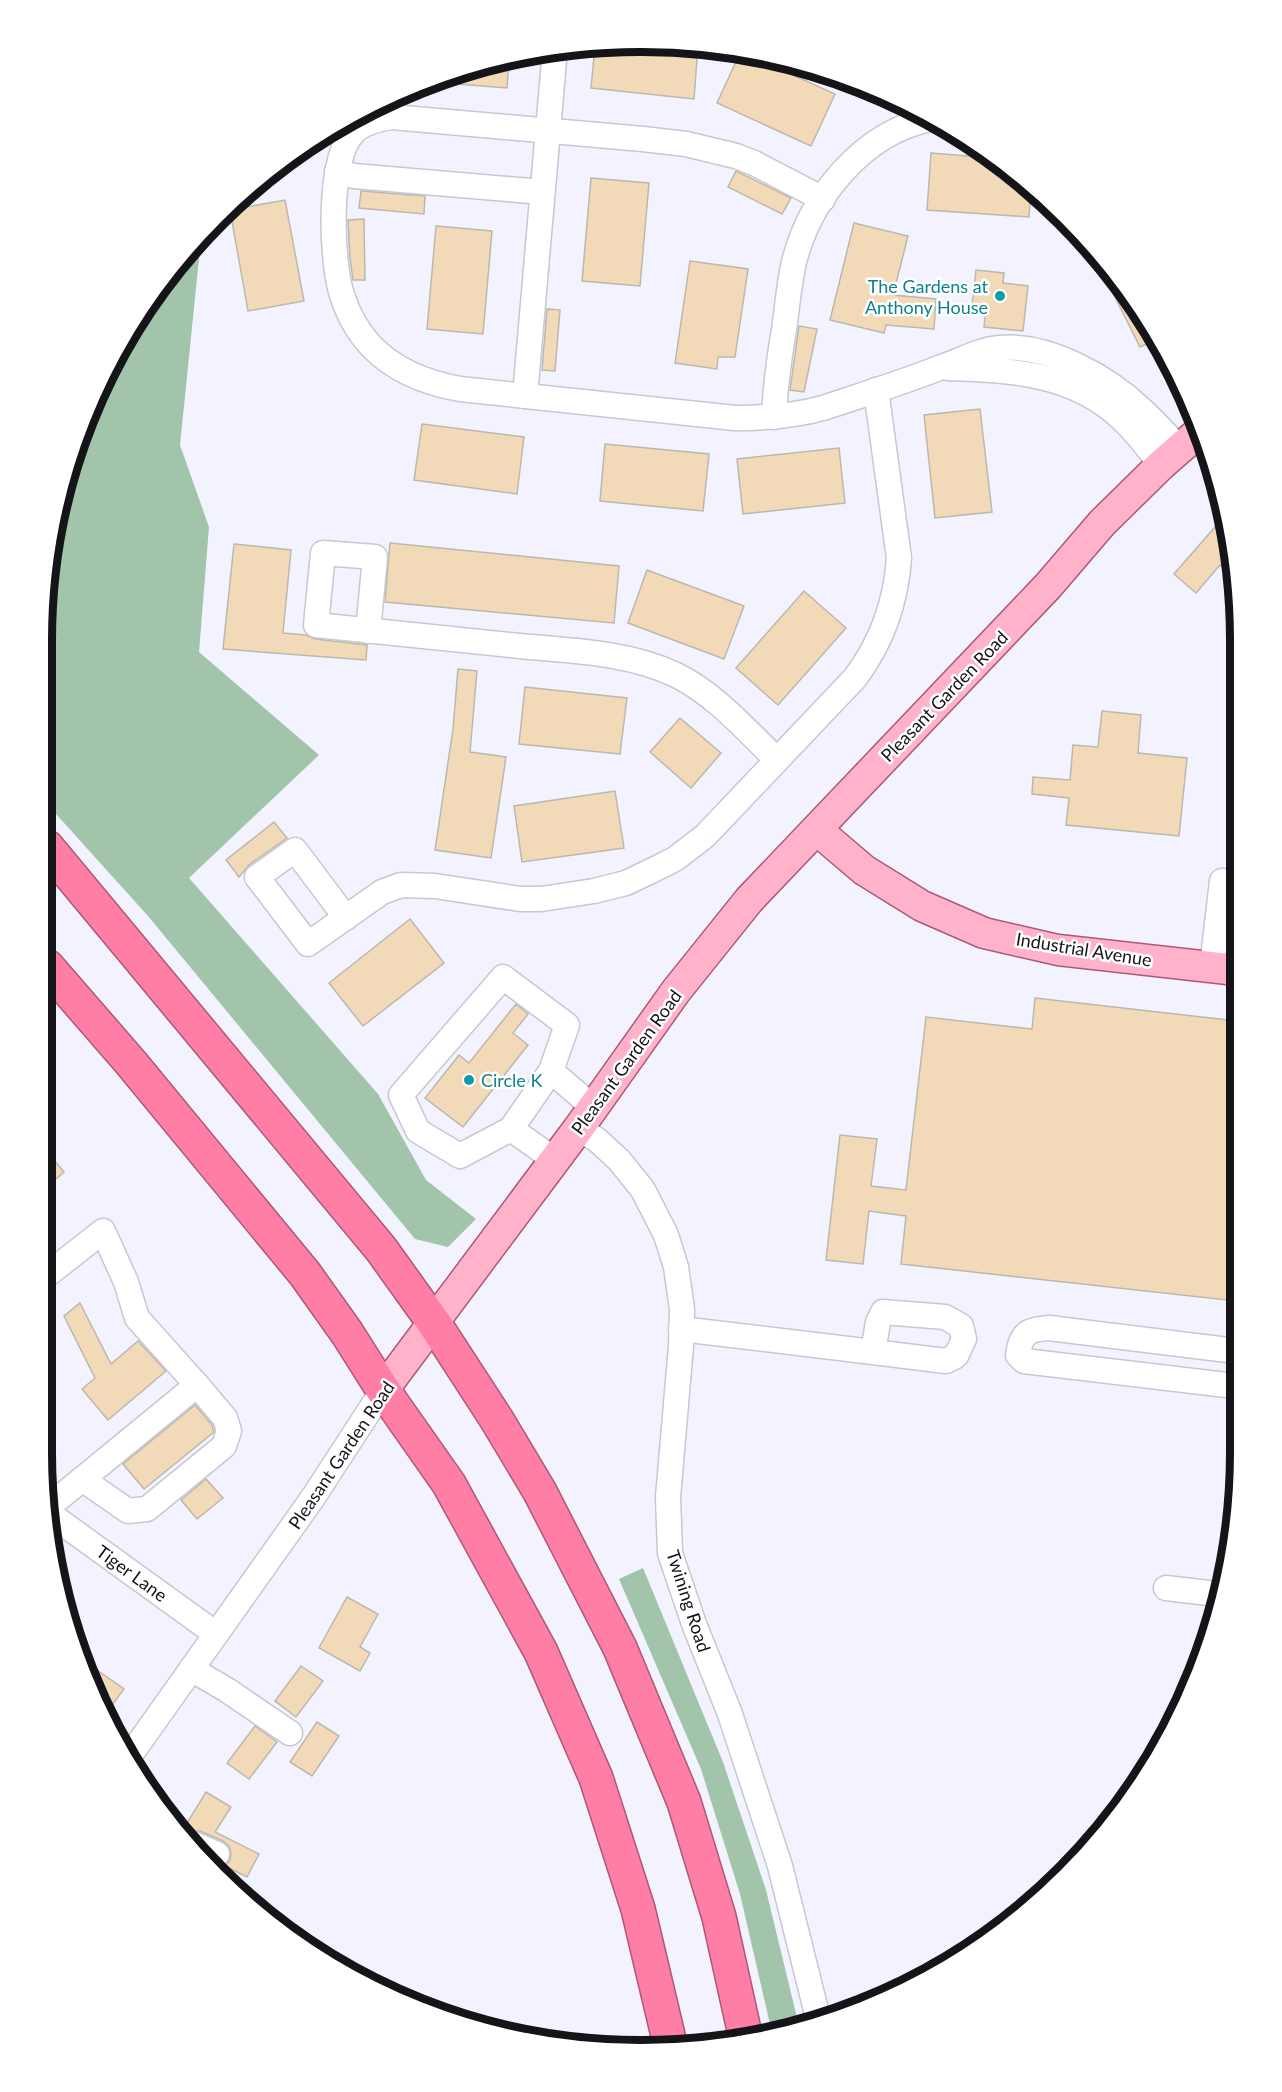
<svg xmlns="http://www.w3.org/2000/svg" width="1282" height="2092" font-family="Lato,sans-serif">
  <rect width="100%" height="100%" fill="#f2f3fe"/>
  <g fill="#a1c4aa">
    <polygon points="201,239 180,445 209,527 199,652 319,755 189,878 378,1094 426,1180 476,1219 448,1247 415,1239 148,916 47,804 47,563 87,412 166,277"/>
    <polygon points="643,1568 723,1762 766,1890 799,2026 772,2033 740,1894 701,1769 619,1579"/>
  </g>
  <g fill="#f2dab9" stroke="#bdb7ad" stroke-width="1.5">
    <polygon points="680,43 698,46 694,99 591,88 595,46"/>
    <polygon points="740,53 749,55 835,94 811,146 717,103"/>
    <polygon points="509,60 507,88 431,82 448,74"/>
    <polygon points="931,153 993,158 1005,166 1031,189 1029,217 927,210"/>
    <polygon points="736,171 791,198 782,214 728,187"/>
    <polygon points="591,178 649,183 640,286 582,281"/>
    <polygon points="361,191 425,196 424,214 359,208"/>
    <polygon points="285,200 304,301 248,311 230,210"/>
    <polygon points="364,219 365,280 353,280 350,258 348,220"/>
    <polygon points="854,223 908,236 893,295 936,299 934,329 886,325 884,333 830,320"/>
    <polygon points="436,226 492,231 483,334 427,329"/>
    <polygon points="690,261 748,269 735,357 718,357 717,369 675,363"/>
    <polygon points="976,270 1004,273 1003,283 1028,286 1023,331 984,327 986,307 972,305"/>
    <polygon points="1115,279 1133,304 1158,339 1140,347 1108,283"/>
    <polygon points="547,309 560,310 555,371 542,370"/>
    <polygon points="799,326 817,329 804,392 790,390"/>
    <polygon points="980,409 992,512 935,518 924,415"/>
    <polygon points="422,424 524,437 517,494 414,480"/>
    <polygon points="605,444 709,454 703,511 600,501"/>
    <polygon points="839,448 845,503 743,514 737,459"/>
    <polygon points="1222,519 1234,577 1220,565 1196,593 1174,574"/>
    <polygon points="390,543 619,566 614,623 385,602"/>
    <polygon points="234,544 291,550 283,633 306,635 315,639 367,645 366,660 223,649"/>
    <polygon points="647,570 744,606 724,659 628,623"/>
    <polygon points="804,591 846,628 778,705 736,668"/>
    <polygon points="458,669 477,671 470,752 506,757 491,858 435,850 453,729"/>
    <polygon points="525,687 627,698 620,754 519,744"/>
    <polygon points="1102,711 1141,715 1138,753 1187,758 1179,836 1066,825 1069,798 1032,794 1033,777 1070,780 1073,745 1098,747"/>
    <polygon points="680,718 721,753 691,788 650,752"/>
    <polygon points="615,791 624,848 522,862 514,806"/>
    <polygon points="274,822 287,838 249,865 239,877 226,860"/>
    <polygon points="410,919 444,963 363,1026 329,983"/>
    <polygon points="1035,998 1237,1021 1236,1301 901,1264 906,1216 869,1211 863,1264 826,1260 840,1135 877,1139 871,1186 906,1190 926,1017 1032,1029"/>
    <polygon points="516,1004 528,1014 513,1033 528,1045 463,1127 425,1098 459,1055 469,1063"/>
    <polygon points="47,1152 64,1172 47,1187"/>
    <polygon points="80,1303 111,1364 138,1341 166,1371 108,1420 82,1389 95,1378 64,1316"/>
    <polygon points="195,1405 212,1425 214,1432 144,1489 123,1464"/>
    <polygon points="206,1479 223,1498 197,1519 181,1500"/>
    <polygon points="347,1597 378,1614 360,1647 370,1653 360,1671 319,1648"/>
    <polygon points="80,1658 124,1689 104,1716"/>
    <polygon points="301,1666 323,1681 296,1717 275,1701"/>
    <polygon points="317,1722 339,1736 312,1776 290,1762"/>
    <polygon points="255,1726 277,1742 249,1779 227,1763"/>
    <polygon points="206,1792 231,1807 215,1832 259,1854 247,1877 225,1866 230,1860 231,1853 229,1846 223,1841 200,1831 189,1831 184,1828"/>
  </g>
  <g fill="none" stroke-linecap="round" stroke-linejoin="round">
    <defs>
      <g id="minor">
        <polyline points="337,172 354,176 542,192"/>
        <path d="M823,199L754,163L736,156L686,144L643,139L392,117C378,119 364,122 354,132C327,157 331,262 342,295C348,314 358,332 371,346C395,371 426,383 460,389L735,418C766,418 794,416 823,408C862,395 901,383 939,368C960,361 978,350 999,348C1047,343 1108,377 1142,410C1155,422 1168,436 1180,449"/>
        <path d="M948,368C1011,370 1074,373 1122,419C1137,433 1149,449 1161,465"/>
        <polyline points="525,396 555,49"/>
        <path d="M774,417C775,388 779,359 784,330C787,308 789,284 794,262C810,198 863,132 931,119"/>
        <path d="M368,631L375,557L323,553L316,625C384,632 452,639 520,646C571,651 629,652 676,675C715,694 746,730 777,760"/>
        <path d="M346,918L295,850L257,877L308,944L382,892L401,885L435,886L520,899H541L594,891L626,883L651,871L675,859L705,836L855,678C882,642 896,603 899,558L876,390"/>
        <polyline points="1212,967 1222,881"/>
        <polyline points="511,1129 551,1071"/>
        <polyline points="578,1129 596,1139 619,1160 643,1190 666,1235 676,1267 682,1309 681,1346 668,1497 670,1553 694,1624 730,1714 780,1866 819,2022"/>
        <polyline points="555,1160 511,1129 460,1156 418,1131 401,1095 503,977 567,1025 551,1071 593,1107"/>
        <polyline points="47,1275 103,1231 126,1282 137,1318 197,1385 47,1508"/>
        <polyline points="681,1329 873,1352 946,1361 956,1356 964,1339 961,1326 945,1317 883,1312 878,1322 873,1352"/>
        <path d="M1235,1386L1024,1361L1018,1355C1021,1333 1028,1329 1049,1328L1236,1351"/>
        <polyline points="82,1479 128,1511 147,1509 224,1446 229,1431 225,1418 197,1385"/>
        <polyline points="47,1512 216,1634"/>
        <polyline points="1166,1588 1217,1594"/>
        <polyline points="191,1669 227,1690 290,1733"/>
        <polyline points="129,1757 312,1499 383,1390"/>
        <polyline points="194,1844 217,1854"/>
      </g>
      <g id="major">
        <polyline points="817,830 864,870 922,906 984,933 1058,950 1237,970"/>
        <polyline points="383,1390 578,1129 676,991 749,900 1048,586 1102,523 1161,465 1200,431"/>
      </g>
      <g id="highway">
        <polyline points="47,847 381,1249 434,1323 497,1420 540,1492 620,1648 684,1802 719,1917 746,2039"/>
        <polyline points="47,966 132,1064 305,1274 347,1333 383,1390 449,1484 541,1652 596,1778 638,1909 671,2048"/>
      </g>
    </defs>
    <use href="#minor" stroke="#c6c8d2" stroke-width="27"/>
    <use href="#major" stroke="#ad5975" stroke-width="33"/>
    <use href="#highway" stroke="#ad5975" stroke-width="36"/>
    <use href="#minor" stroke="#fff" stroke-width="24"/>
    <use href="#major" stroke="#ffb2ca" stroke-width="30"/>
    <use href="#highway" stroke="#ff7ea6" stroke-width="33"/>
  </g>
  <g fill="#0f9aa8" stroke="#fff" stroke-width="2">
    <circle cx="1000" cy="296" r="6"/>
    <circle cx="469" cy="1080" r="6"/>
  </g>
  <g text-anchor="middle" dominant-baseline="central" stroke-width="5" stroke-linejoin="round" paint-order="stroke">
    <g font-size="18" fill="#0d838f" stroke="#fff" text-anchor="end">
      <text x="988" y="286">The Gardens at<tspan x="988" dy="21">Anthony House</tspan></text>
      <text x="481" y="1080" text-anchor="start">Circle K</text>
    </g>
    <g font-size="18" fill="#151519" stroke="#fff">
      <text transform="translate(944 696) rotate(-46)">Pleasant Garden Road</text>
      <text transform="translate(1084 949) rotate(9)">Industrial Avenue</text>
      <text transform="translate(626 1062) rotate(-54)">Pleasant Garden Road</text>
      <text transform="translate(341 1455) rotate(-56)">Pleasant Garden Road</text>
      <text transform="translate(132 1573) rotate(36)">Tiger Lane</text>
      <text transform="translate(689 1601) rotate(72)">Twining Road</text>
    </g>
  </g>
  <path d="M0 0H1282V2092H0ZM640 52H642A588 588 0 0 1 1230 640V1452A588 588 0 0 1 642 2040H640A588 588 0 0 1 52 1452V640A588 588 0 0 1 640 52Z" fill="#fff" fill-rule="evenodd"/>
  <path fill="none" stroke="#151519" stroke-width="8" d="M640 52H642A588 588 0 0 1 1230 640V1452A588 588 0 0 1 642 2040H640A588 588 0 0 1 52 1452V640A588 588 0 0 1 640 52Z"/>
</svg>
